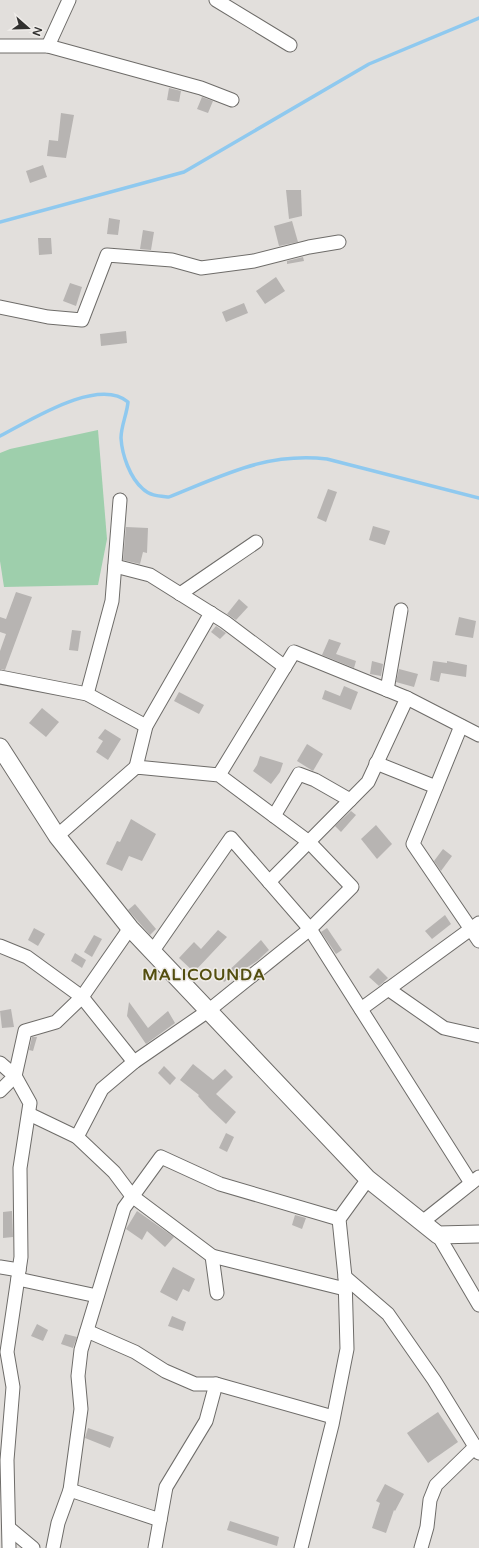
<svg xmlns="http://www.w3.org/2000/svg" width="479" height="1548" font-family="'Varela Round',sans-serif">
  <rect width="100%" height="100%" fill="#e2dfdc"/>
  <polygon fill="#9ecfac" points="98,430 107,539 98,585 4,587 0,561 0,453 10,449"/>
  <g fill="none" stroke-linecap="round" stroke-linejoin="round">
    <g stroke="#8fc9ef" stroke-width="3.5">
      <polyline points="0,222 184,172 369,64 479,18"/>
      <path d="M0,436C28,422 98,376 128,402C127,414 121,426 121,438C122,455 130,478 143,489C150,496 160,496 169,497C224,475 267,452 327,459L479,498"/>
    </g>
  </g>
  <g fill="#b7b4b2">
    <polygon points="169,88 181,91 179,102 167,100"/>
    <polygon points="202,97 213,101 208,113 197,109"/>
    <polygon points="61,113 74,115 66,158 47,156 49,140 58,141"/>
    <polygon points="43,165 47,177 30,183 26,171"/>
    <polygon points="286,190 301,190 302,216 289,219"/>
    <polygon points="109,218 120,220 118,235 107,234"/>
    <polygon points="292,221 298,242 279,246 274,226"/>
    <polygon points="143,230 154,232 151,250 140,249"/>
    <polygon points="38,238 51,238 52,254 39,255"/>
    <polygon points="303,257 304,261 287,264 287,261"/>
    <polygon points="276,277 285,291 265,304 256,291"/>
    <polygon points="70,283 82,287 76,306 63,301"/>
    <polygon points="244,303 248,313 226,322 222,312"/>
    <polygon points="126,331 127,343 101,346 100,334"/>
    <polygon points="328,489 337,492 326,522 317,518"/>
    <polygon points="373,526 390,531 385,545 369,540"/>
    <polygon points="126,527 148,528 147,553 143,552 140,564 123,560"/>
    <polygon points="16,592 32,597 5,670 0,669 0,651 6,634 0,632 0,617 6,619"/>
    <polygon points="239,599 248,607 236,620 227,614"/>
    <polygon points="459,617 476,621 473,638 455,635"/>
    <polygon points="216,626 226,633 220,639 211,632"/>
    <polygon points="72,630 81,631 78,651 69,650"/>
    <polygon points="329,639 341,643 336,654 356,661 354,668 322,655"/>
    <polygon points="372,661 383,664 381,676 370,674"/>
    <polygon points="433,661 447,663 447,661 467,665 466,677 441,673 439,682 430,680"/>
    <polygon points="399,669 418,674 414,687 396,682"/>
    <polygon points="344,686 358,692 351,710 322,699 325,690 340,696"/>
    <polygon points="179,692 204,705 199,714 174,701"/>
    <polygon points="42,708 59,722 46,737 29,723"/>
    <polygon points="105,729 121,739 108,760 96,752 103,741 98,738"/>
    <polygon points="307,744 323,754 313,771 297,761"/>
    <polygon points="260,756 283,763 280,772 271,784 253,771 257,765"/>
    <polygon points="351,811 356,815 341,832 335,826"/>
    <polygon points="131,819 156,834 142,861 129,856 122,871 106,864 117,841 120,842"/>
    <polygon points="376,825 392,844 377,859 361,839"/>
    <polygon points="443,849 452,856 441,871 434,861"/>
    <polygon points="135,904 156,929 150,935 128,910"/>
    <polygon points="445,915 451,924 432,939 425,931"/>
    <polygon points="34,928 45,934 38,946 28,940"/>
    <polygon points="327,928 342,950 336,954 321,932"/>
    <polygon points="218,930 227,937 194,972 179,958 194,942 201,949"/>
    <polygon points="94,935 102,939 92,957 84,952"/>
    <polygon points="261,940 269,950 257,961 224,982 221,978"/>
    <polygon points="75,953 86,960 82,968 71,961"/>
    <polygon points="378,968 388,978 379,986 369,977"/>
    <polygon points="129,1002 148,1028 168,1011 175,1023 146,1044 127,1016"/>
    <polygon points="11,1009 14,1027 2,1028 0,1011"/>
    <polygon points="32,1037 37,1037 33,1051 29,1050"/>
    <polygon points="193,1064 213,1080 225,1069 233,1077 216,1094 236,1112 226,1124 209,1108 198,1096 199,1095 180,1080"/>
    <polygon points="164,1066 176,1078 170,1085 158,1073"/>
    <polygon points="226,1133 234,1137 227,1152 219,1148"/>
    <polygon points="12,1211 13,1237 3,1238 3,1212"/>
    <polygon points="137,1211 174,1237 165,1247 147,1231 142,1240 126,1229"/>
    <polygon points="295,1215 306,1218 302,1229 292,1225"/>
    <polygon points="173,1267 195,1279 189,1292 183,1289 177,1301 160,1292"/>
    <polygon points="172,1316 186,1322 183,1331 168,1326"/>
    <polygon points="37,1324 48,1330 43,1341 31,1336"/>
    <polygon points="65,1334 77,1337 73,1348 61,1344"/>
    <polygon points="438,1412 458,1442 428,1463 407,1433"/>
    <polygon points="88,1428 114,1437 110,1448 85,1438"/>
    <polygon points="385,1484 404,1494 395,1511 394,1510 386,1533 372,1528 380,1503 376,1501"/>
    <polygon points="230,1521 279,1537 277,1546 227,1530"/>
  </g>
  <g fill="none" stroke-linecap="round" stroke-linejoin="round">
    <defs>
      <g id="minor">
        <polyline points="216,0 290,45"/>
        <polyline points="0,46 48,46 201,88 232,100"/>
        <polyline points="48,46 69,0"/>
        <polyline points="0,307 48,317 82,320 107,255 172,260 201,268 254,261 309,247 339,242"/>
        <polyline points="115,566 150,575 225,622 285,667"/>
        <polyline points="180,594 256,542"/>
        <polyline points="0,677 87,694 146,726"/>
        <polyline points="387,690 401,610"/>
        <polyline points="87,694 112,601 120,500"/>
        <polyline points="461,726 413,844 479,941"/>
        <polyline points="376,763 436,787"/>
        <polyline points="136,767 146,726 211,613"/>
        <polyline points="219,775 294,652 407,698 479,735"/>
        <polyline points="274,816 299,774 315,780 350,800"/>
        <polyline points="57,836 136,767 219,775 309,842 352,887 310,929 208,1011 134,1062 102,1089 77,1137"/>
        <polyline points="269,882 368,782 407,698"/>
        <polyline points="0,946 27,957 82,997 134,1062"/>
        <polyline points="152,952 231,838 310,929 471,1183"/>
        <polyline points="388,989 444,1028 479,1036"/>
        <polyline points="361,1009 479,923"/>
        <polyline points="0,1063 15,1076 30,1103 20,1168 21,1257 7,1352 13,1387 7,1460 9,1548"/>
        <polyline points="0,1091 15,1076 25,1031 56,1022 82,997 130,928"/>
        <polyline points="29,1114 77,1137 114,1172 132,1196 212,1256 345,1289"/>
        <polyline points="421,1223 479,1177"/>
        <polyline points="438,1235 479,1305"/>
        <polyline points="212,1256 217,1293"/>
        <polyline points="0,1267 19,1270"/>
        <polyline points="345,1277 388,1314 434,1380 479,1453"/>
        <polyline points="18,1279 97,1296"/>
        <polyline points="87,1331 135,1352 165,1371 195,1384 216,1384 333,1417"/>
        <polyline points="70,1490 160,1520"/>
        <polyline points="9,1528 33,1548"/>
        <polyline points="53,1548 58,1523 70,1490 81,1409 78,1376 81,1350 124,1208 161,1157 220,1184 339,1219"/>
        <polyline points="155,1548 166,1487 206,1421 216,1384"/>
        <polyline points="301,1548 332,1425 347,1349 345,1277 339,1219 368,1179"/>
        <polyline points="421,1548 427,1527 430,1500 436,1485 476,1446"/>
      </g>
      <polyline id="major" points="0,747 57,836 130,928 368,1179 438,1235 479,1234"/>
    </defs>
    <use href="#minor" stroke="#6e6c69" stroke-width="15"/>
    <use href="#major" stroke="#6e6c69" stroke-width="19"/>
    <use href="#minor" stroke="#fff" stroke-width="13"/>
    <use href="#major" stroke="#fff" stroke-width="17"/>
  </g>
  <g text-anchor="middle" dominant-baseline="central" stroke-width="3" stroke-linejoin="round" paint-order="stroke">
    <g font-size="16" font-weight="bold" letter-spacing="1" fill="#534e0f" stroke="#efece9">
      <text x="204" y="975">MALICOUNDA</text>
    </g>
  </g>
  <g transform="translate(28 28) rotate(110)" stroke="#efece9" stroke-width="3" paint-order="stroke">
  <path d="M0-3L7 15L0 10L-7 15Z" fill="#31302f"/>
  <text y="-6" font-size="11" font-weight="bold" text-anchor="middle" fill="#31302f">N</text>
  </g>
</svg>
